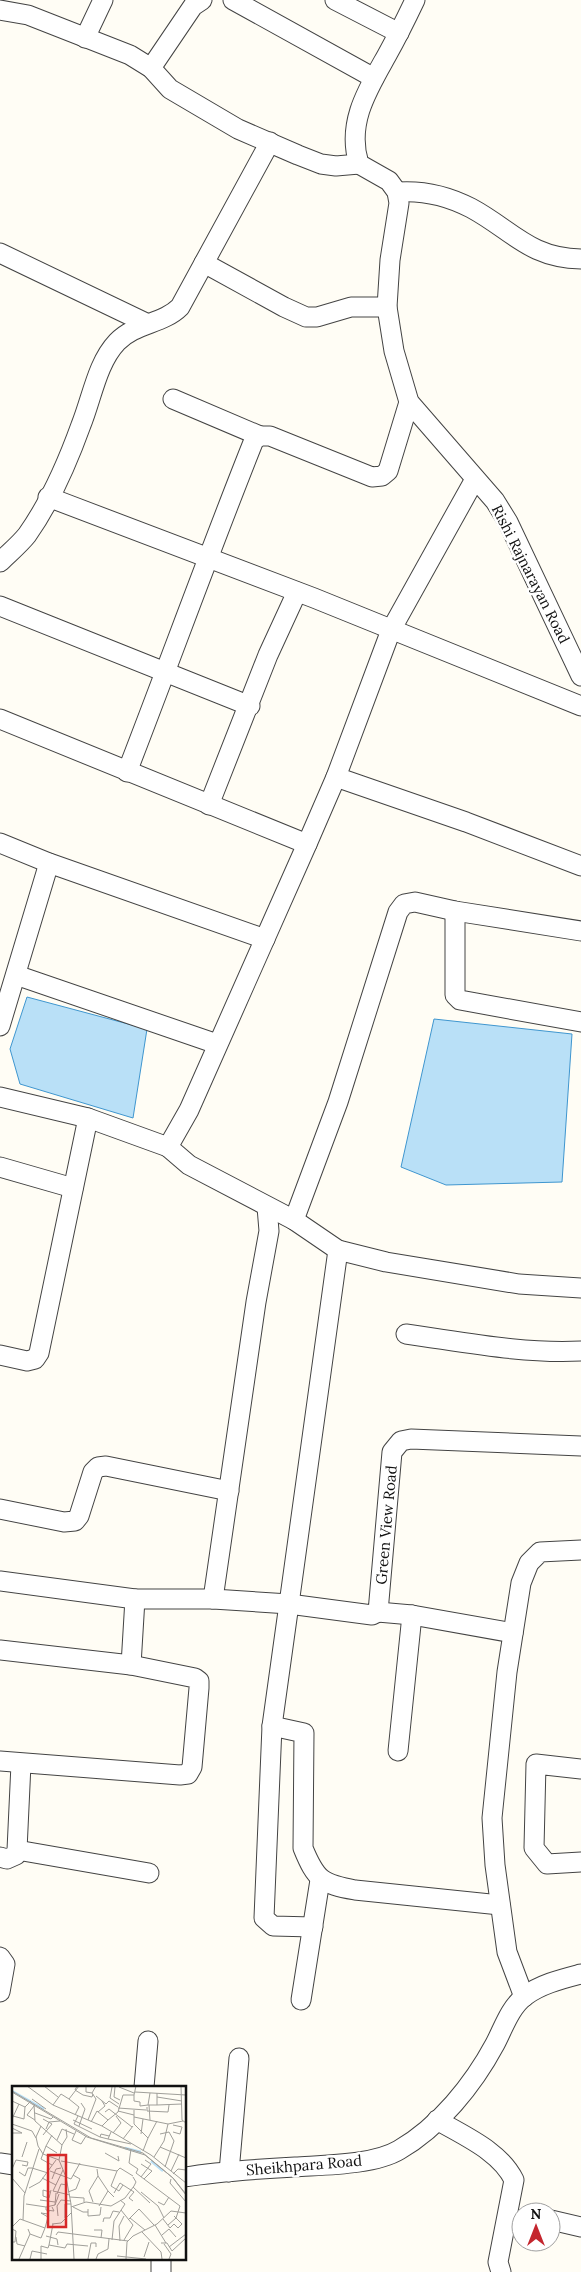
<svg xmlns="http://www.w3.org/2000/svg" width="581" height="2272" font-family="Lora,serif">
  <rect width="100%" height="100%" fill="#fffdf5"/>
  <g fill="#b9e0f7" stroke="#3f96cf">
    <polygon points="27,997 147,1029 133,1118 20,1084 10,1049"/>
    <polygon points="434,1019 572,1034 562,1182 446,1185 401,1167"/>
  </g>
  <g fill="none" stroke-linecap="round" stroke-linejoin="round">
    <defs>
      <g id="minor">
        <polyline points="233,0 374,78"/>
        <polyline points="335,0 399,33"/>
        <path d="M415,0C406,19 397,37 387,55C368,89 346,123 359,164L389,181L397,192L399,203L390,260L387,307L394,351L409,402L495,501L508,522L581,676"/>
        <polyline points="0,10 28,15 130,55 151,68 170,89 238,129 298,155 321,164 336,166 359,164"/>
        <polyline points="85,38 103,0"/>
        <polyline points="151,68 193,6 202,0"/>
        <path d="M397,192C424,190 448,196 471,208C512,230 529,258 581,259"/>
        <polyline points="0,253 146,323"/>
        <polyline points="204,263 284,307 306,317 317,317 351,307 387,307"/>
        <polyline points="173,399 260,436"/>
        <polyline points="475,479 391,630 336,777 307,844 189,1110 168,1147 189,1165 294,1220 338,1250 386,1262 519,1284 581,1288"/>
        <polyline points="48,497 314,598 581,706"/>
        <path d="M0,562C9,553 19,545 27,535C49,504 68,461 81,425C92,398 97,363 117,342C135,323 163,324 180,307L270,142"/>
        <polyline points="0,606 250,706"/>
        <polyline points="0,719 307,844"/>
        <path d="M127,772C170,661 210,550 254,440L260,436H270L372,477L382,476L388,471L409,402"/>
        <polyline points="336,777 466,822 581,866"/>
        <polyline points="209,805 268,655 297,592"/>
        <polyline points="0,843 49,863 265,939"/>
        <polyline points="455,911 455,995 460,1000 581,1022"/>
        <polyline points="16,975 217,1044"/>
        <polyline points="0,1026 49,863"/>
        <polyline points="0,1097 88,1118 168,1147"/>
        <polyline points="0,1167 73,1188"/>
        <polyline points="267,1207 269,1231 256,1302 213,1599 289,1604 338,1250"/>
        <polyline points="294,1220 338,1102 398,912 404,904 415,902 455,911 581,931"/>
        <path d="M406,1334C464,1342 522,1354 581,1351"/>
        <polyline points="0,1355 27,1361 35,1359 39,1353 88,1118"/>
        <polyline points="0,1509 64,1522 75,1521 79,1516 93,1472 98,1467 106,1466 229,1491"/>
        <polyline points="0,1581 135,1599"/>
        <polyline points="378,1612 412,1615 513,1633"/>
        <polyline points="0,1650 131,1665 195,1678 199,1681 199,1688 192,1767 188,1774 180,1775 0,1761"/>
        <polyline points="131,1665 135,1599 213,1599"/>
        <path d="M272,1726L304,1733L303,1848C316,1880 322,1884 355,1890L500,1905"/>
        <polyline points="398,1751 412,1615"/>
        <polyline points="581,1769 536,1764 534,1848 547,1864 581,1862"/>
        <polyline points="17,1850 149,1873"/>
        <polyline points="0,1857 7,1859 16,1855 17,1850 21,1764"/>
        <polyline points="313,1927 273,1926 264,1918 272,1726 289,1604 372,1615 378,1612 392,1452 401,1441 411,1439 581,1446"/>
        <polyline points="0,1957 5,1964 0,1992"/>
        <polyline points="524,1997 507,1952 495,1865 492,1818 507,1672 521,1583 529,1563 540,1552 581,1550"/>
        <polyline points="301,2000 320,1880"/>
        <polyline points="144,2087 148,2041"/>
        <path d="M437,2120C464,2136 500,2151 514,2180L498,2262L501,2272"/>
        <polyline points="0,2163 14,2165"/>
        <polyline points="229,2172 239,2058"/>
        <path d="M185,2177C221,2171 258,2169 295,2167C324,2165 374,2165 399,2150C439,2127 473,2085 495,2044C503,2029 510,2007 525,1996C541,1984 562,1979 581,1974"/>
        <polyline points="551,2220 581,2227"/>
        <polyline points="161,2258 161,2272"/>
      </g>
    </defs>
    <use href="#minor" stroke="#444" stroke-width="21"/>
    <use href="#minor" stroke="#fff" stroke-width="19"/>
  </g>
  <g text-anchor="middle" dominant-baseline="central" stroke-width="5" stroke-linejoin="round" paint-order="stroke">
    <g font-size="15" fill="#111" stroke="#fff">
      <text transform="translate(531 574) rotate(63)">Rishi Rajnarayan Road</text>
      <text transform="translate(386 1525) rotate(-85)">Green View Road</text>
      <text transform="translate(304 2165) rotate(-5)">Sheikhpara Road</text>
    </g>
  </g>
  <g transform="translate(12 2086)">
    <rect width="174" height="174" fill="#fffdf5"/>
    <path fill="none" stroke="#b9e0f7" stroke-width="2.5" d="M0,5L32,23M113,62L129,66M139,75L151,85"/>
    <path fill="none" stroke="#a09f9a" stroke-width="1" d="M15,0L41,19L90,40L139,69L174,97M32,0L46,11M65,0L63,4L71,9L80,11L81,8M74,0V6L80,7L84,0M169,0L170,34L174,37M100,1L98,12L107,18M103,1L102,11L108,14M107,1L122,7M0,5L79,52L131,67L161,92L174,108M0,6L75,51L133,69L161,92L174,109M123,6L174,9M138,7L136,19H145M145,7V19L170,18M122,9V15L128,16V20L136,19M84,10L94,18L97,15L106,21M145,11L170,15M20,13L34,23M57,13L67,21L63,29M0,15L13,21L19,15M22,18L23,35L50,59L47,74L54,91L59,118L62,173M41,19L49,8L57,13L67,0M137,19L138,34M22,20L15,29L23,34M135,21V25L156,26L157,19M106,22L134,24M122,24V38L136,52L131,65M106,25L122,29M86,26L93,20L90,15M93,26L97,23L120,41M23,27L39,33L41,31M1,30L12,33L13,21M66,30L62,38L88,51M122,31L156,38M0,33L7,18M61,34L80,43M76,34L84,13L80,7M96,34L106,26L111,9H122L124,0M79,36L85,25L96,34L90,40M0,38L20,45L24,52M29,40L24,51L26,60L31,68L47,74M67,40L73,23L69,17M0,42L10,47H0M34,43L37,36L48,35M64,45L60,54L69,58L74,50M99,46L96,53L119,58M161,46L168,48L170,41L161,39M101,47L109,37L104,30M129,48L131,33M148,48L157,46L162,55L153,81M31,49L40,38L31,33M40,49L34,60L45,67M136,52L145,35M96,53L88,51L89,48L97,50M111,53L121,40M45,54L50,43L62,48M50,59L55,51L54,43M34,60L29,73L40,79M148,61L174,72M119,63L117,77L126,83L124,87L168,120L164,132L156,139M93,67L107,75L106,70M10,71L15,56M142,71L152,55L156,38L171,35M49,75L105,85L108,82L121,90M129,78L140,85L132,93M20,82L36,87M0,83L4,74L16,76L15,80L10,79M51,84L41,105L58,109M38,85L59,93L68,77M105,85L99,100L107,105L111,99L122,106L117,112L121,115M159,85L167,68M7,86L13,90L16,82H20M161,88L166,83L174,84M86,90L96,105M129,91L139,78L133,74M0,92L13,107M30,92L44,99M40,93L44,83L49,82M159,93L158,97L174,116M121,101L138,117M17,102L28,96L44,74M38,106L31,104V110L37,112L39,104M56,106L64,103L68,93L61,89M129,106L146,120L152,132M44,107L43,119L47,108M102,107L108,97L111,99M45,108L49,98L55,99M58,111L72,112V116M28,114L43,116M81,116L77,105L86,90L85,83M146,116L152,119L157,111M14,118L34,121M87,120L96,105L102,111M40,121L42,125L34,124V121L43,119M59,121L74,116L99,120L113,112L122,100L124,96L121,91M61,121L71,126H76V123M109,124L121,139L112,154M76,126V130L88,129L89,121M46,130L45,120L49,114L59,115M162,130L170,138L166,142L162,138M53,132V118H59M118,132L133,144M151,133L158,142L162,138M11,134L12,110L27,63M116,134L127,123L142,139M91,136L92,132H98L101,125L107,126M40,138L49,137L59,127M41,138L37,159L53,162L55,158L76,160M143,139L154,157M0,141L8,133L33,142L36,131L29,127L36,128L37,125M0,143L4,145L3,156H0M82,144H90L89,152M130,146L149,166L150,173M18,148L29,152L33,142M44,149L46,146L116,155M150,149L157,143L164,151M34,150L45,153L46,159M4,151L5,158L13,160M100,154L102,135L113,118L108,114M108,155L107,140L112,130M149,157H155L160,165L174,152M152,158L159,168L157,173M157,161L174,148M105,170L134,173M132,171L137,156M7,173L18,148L16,143M18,173L20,165L35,168M29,173V160L36,162L37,159M76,173L79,157H84V161M84,173L86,168L96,163L97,153M114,173L115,156L121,150L145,138L159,125L174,127"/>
    <path fill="#d62828" fill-opacity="0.15" stroke="#d62828" stroke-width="2.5" d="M36,69H54V141H36Z"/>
    <rect width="174" height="174" fill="none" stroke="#111" stroke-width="2.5"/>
  </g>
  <g transform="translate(536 2227)"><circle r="24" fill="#ffffff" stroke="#a0a0a0"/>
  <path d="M0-4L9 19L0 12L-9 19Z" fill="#c4262e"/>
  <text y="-8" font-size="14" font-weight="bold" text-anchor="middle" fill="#111111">N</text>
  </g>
</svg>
